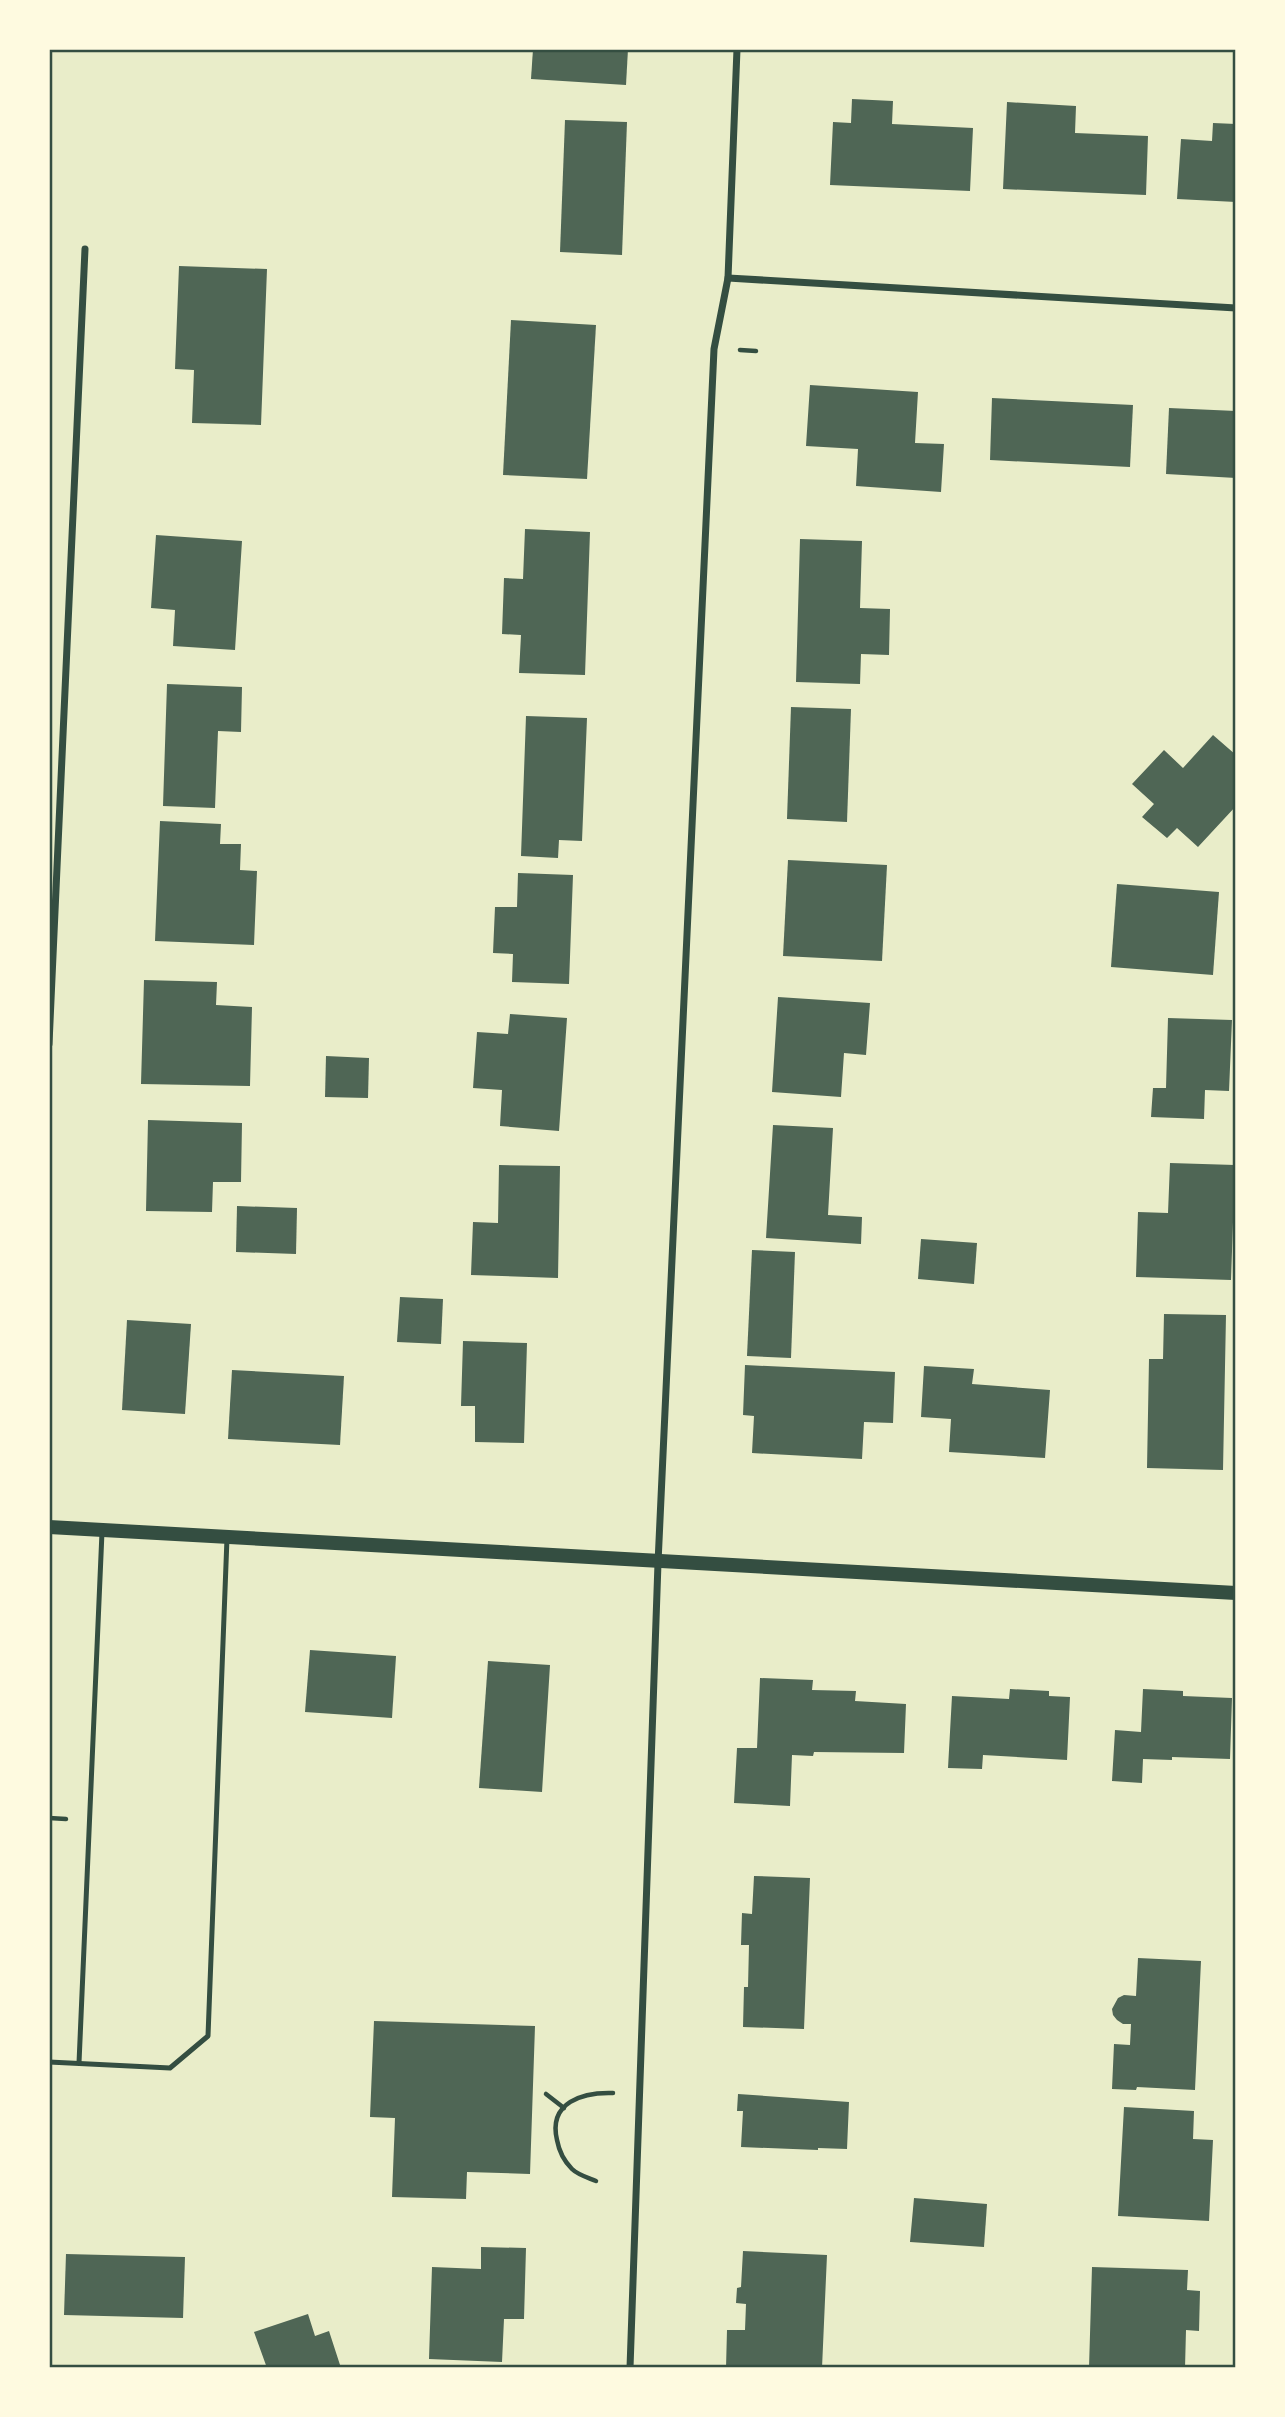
<svg xmlns="http://www.w3.org/2000/svg" width="1285" height="2417" font-family="Commissioner,sans-serif">
  <rect width="100%" height="100%" fill="#e9edc9"/>
  <g fill="#4f6655">
    <polygon points="533,49 628,49 626,85 531,79"/>
    <polygon points="852,99 893,101 892,124 973,128 970,191 830,185 833,122 851,123"/>
    <polygon points="1007,102 1076,106 1075,133 1148,136 1146,195 1003,189"/>
    <polygon points="565,120 627,122 622,255 560,252"/>
    <polygon points="1213,123 1236,124 1236,202 1177,199 1181,139 1212,141"/>
    <polygon points="179,266 267,269 261,425 192,423 194,370 175,369"/>
    <polygon points="511,320 596,325 587,479 503,475"/>
    <polygon points="810,385 918,392 915,443 944,444 941,492 856,486 858,449 806,446"/>
    <polygon points="992,398 1133,405 1130,467 990,460"/>
    <polygon points="1169,408 1236,411 1236,478 1166,474"/>
    <polygon points="525,529 590,532 585,675 519,673 521,635 502,634 504,578 523,579"/>
    <polygon points="156,535 242,541 235,650 173,646 175,610 151,608"/>
    <polygon points="800,539 862,541 860,608 890,609 889,655 861,654 860,684 796,682"/>
    <polygon points="167,684 242,687 241,732 218,731 215,808 163,806"/>
    <polygon points="791,707 851,709 847,822 787,819"/>
    <polygon points="526,716 587,718 582,841 559,840 558,858 521,856"/>
    <polygon points="1213,735 1236,755 1236,806 1198,847 1177,828 1167,838 1142,817 1154,804 1132,784 1164,750 1183,768"/>
    <polygon points="160,821 221,824 220,844 241,844 240,870 257,871 254,945 155,941"/>
    <polygon points="788,860 887,865 882,961 783,956"/>
    <polygon points="518,873 573,875 569,984 512,982 513,954 493,953 495,907 517,907"/>
    <polygon points="1117,884 1219,892 1213,975 1111,967"/>
    <polygon points="144,980 217,982 216,1005 252,1007 250,1086 141,1084"/>
    <polygon points="778,997 870,1003 866,1055 844,1053 841,1097 772,1092"/>
    <polygon points="510,1014 567,1018 559,1131 500,1126 502,1090 473,1088 477,1032 508,1034"/>
    <polygon points="1168,1018 1232,1020 1229,1091 1205,1090 1204,1119 1151,1117 1153,1088 1166,1088"/>
    <polygon points="326,1056 369,1058 368,1098 325,1097"/>
    <polygon points="148,1120 242,1123 241,1182 213,1182 212,1212 146,1211"/>
    <polygon points="773,1125 833,1128 828,1215 862,1217 861,1244 766,1238"/>
    <polygon points="1170,1163 1235,1165 1231,1280 1136,1277 1138,1212 1168,1213"/>
    <polygon points="499,1165 560,1166 558,1278 471,1275 473,1222 498,1223"/>
    <polygon points="237,1206 297,1208 296,1254 236,1252"/>
    <polygon points="921,1239 977,1243 974,1284 918,1279"/>
    <polygon points="752,1250 795,1252 791,1358 747,1356"/>
    <polygon points="400,1297 443,1299 441,1344 397,1342"/>
    <polygon points="1164,1314 1226,1315 1223,1470 1147,1468 1149,1359 1163,1359"/>
    <polygon points="127,1320 191,1324 185,1414 122,1410"/>
    <polygon points="463,1341 527,1343 524,1443 475,1442 475,1406 461,1406"/>
    <polygon points="745,1365 895,1372 893,1423 864,1422 862,1459 752,1453 754,1416 743,1415"/>
    <polygon points="924,1366 974,1369 972,1384 1050,1390 1045,1458 949,1452 951,1419 921,1417"/>
    <polygon points="232,1370 344,1376 340,1445 228,1439"/>
    <polygon points="310,1650 396,1656 392,1718 305,1712"/>
    <polygon points="488,1661 550,1665 542,1792 479,1788"/>
    <polygon points="760,1678 813,1680 812,1690 856,1691 855,1701 906,1704 904,1753 814,1752 813,1756 792,1755 790,1806 734,1803 737,1748 757,1748"/>
    <polygon points="1010,1689 1049,1691 1049,1696 1070,1697 1067,1760 983,1755 982,1769 948,1768 952,1696 1009,1699"/>
    <polygon points="1143,1689 1183,1691 1183,1696 1232,1698 1230,1759 1172,1757 1172,1760 1143,1759 1142,1783 1112,1781 1115,1730 1141,1732"/>
    <polygon points="754,1876 810,1878 804,2029 743,2027 744,1987 748,1987 749,1945 741,1945 742,1913 752,1914"/>
    <polygon points="1138,1958 1201,1961 1195,2090 1137,2087 1136,2090 1112,2089 1114,2044 1130,2045 1131,2024 1123,2024 1117,2020 1113,2015 1112,2009 1118,1998 1124,1995 1136,1996"/>
    <polygon points="374,2021 535,2026 530,2174 467,2172 466,2199 392,2197 395,2118 370,2117"/>
    <polygon points="738,2094 849,2102 847,2149 818,2148 818,2150 741,2147 743,2111 737,2111"/>
    <polygon points="1124,2107 1194,2111 1193,2139 1213,2140 1209,2221 1118,2216"/>
    <polygon points="914,2198 987,2204 984,2247 910,2242"/>
    <polygon points="481,2247 526,2248 524,2319 504,2319 502,2362 429,2359 432,2267 481,2269"/>
    <polygon points="743,2251 827,2255 822,2368 726,2368 727,2330 745,2330 746,2304 736,2303 737,2288 741,2287"/>
    <polygon points="66,2254 185,2257 183,2318 64,2315"/>
    <polygon points="1092,2267 1188,2270 1187,2290 1200,2291 1199,2331 1186,2330 1185,2368 1089,2368"/>
    <polygon points="308,2314 315,2336 329,2331 341,2368 267,2368 254,2332"/>
  </g>
  <g fill="none" stroke-linecap="round" stroke-linejoin="round">
    <g stroke="#344e41" stroke-width="4.5">
      <polyline points="740,350 756,351"/>
      <polyline points="49,1818 66,1819"/>
      <polyline points="546,2094 564,2108"/>
      <path d="M596,2181C589,2178 578,2175 572,2169C564,2161 559,2151 557,2140C548,2102 583,2092 613,2093"/>
    </g>
    <g stroke="#344e41" stroke-width="5">
      <polyline points="49,2062 170,2068 208,2036 227,1538"/>
      <polyline points="79,2063 102,1532"/>
    </g>
    <g stroke="#344e41" stroke-width="7">
      <polyline points="728,278 1236,308"/>
      <polyline points="49,1044 85,249"/>
      <polyline points="630,2368 658,1563 714,349 728,278 737,49"/>
    </g>
    <polyline stroke="#344e41" stroke-width="14" points="49,1527 1236,1593"/>
  </g>
  <rect width="1285" height="2417" fill="none" stroke="#fefae0" stroke-width="102"/>
  <rect x="51" y="51" width="1183" height="2315" fill="none" stroke="#344e41" stroke-width="2.5"/>
</svg>
